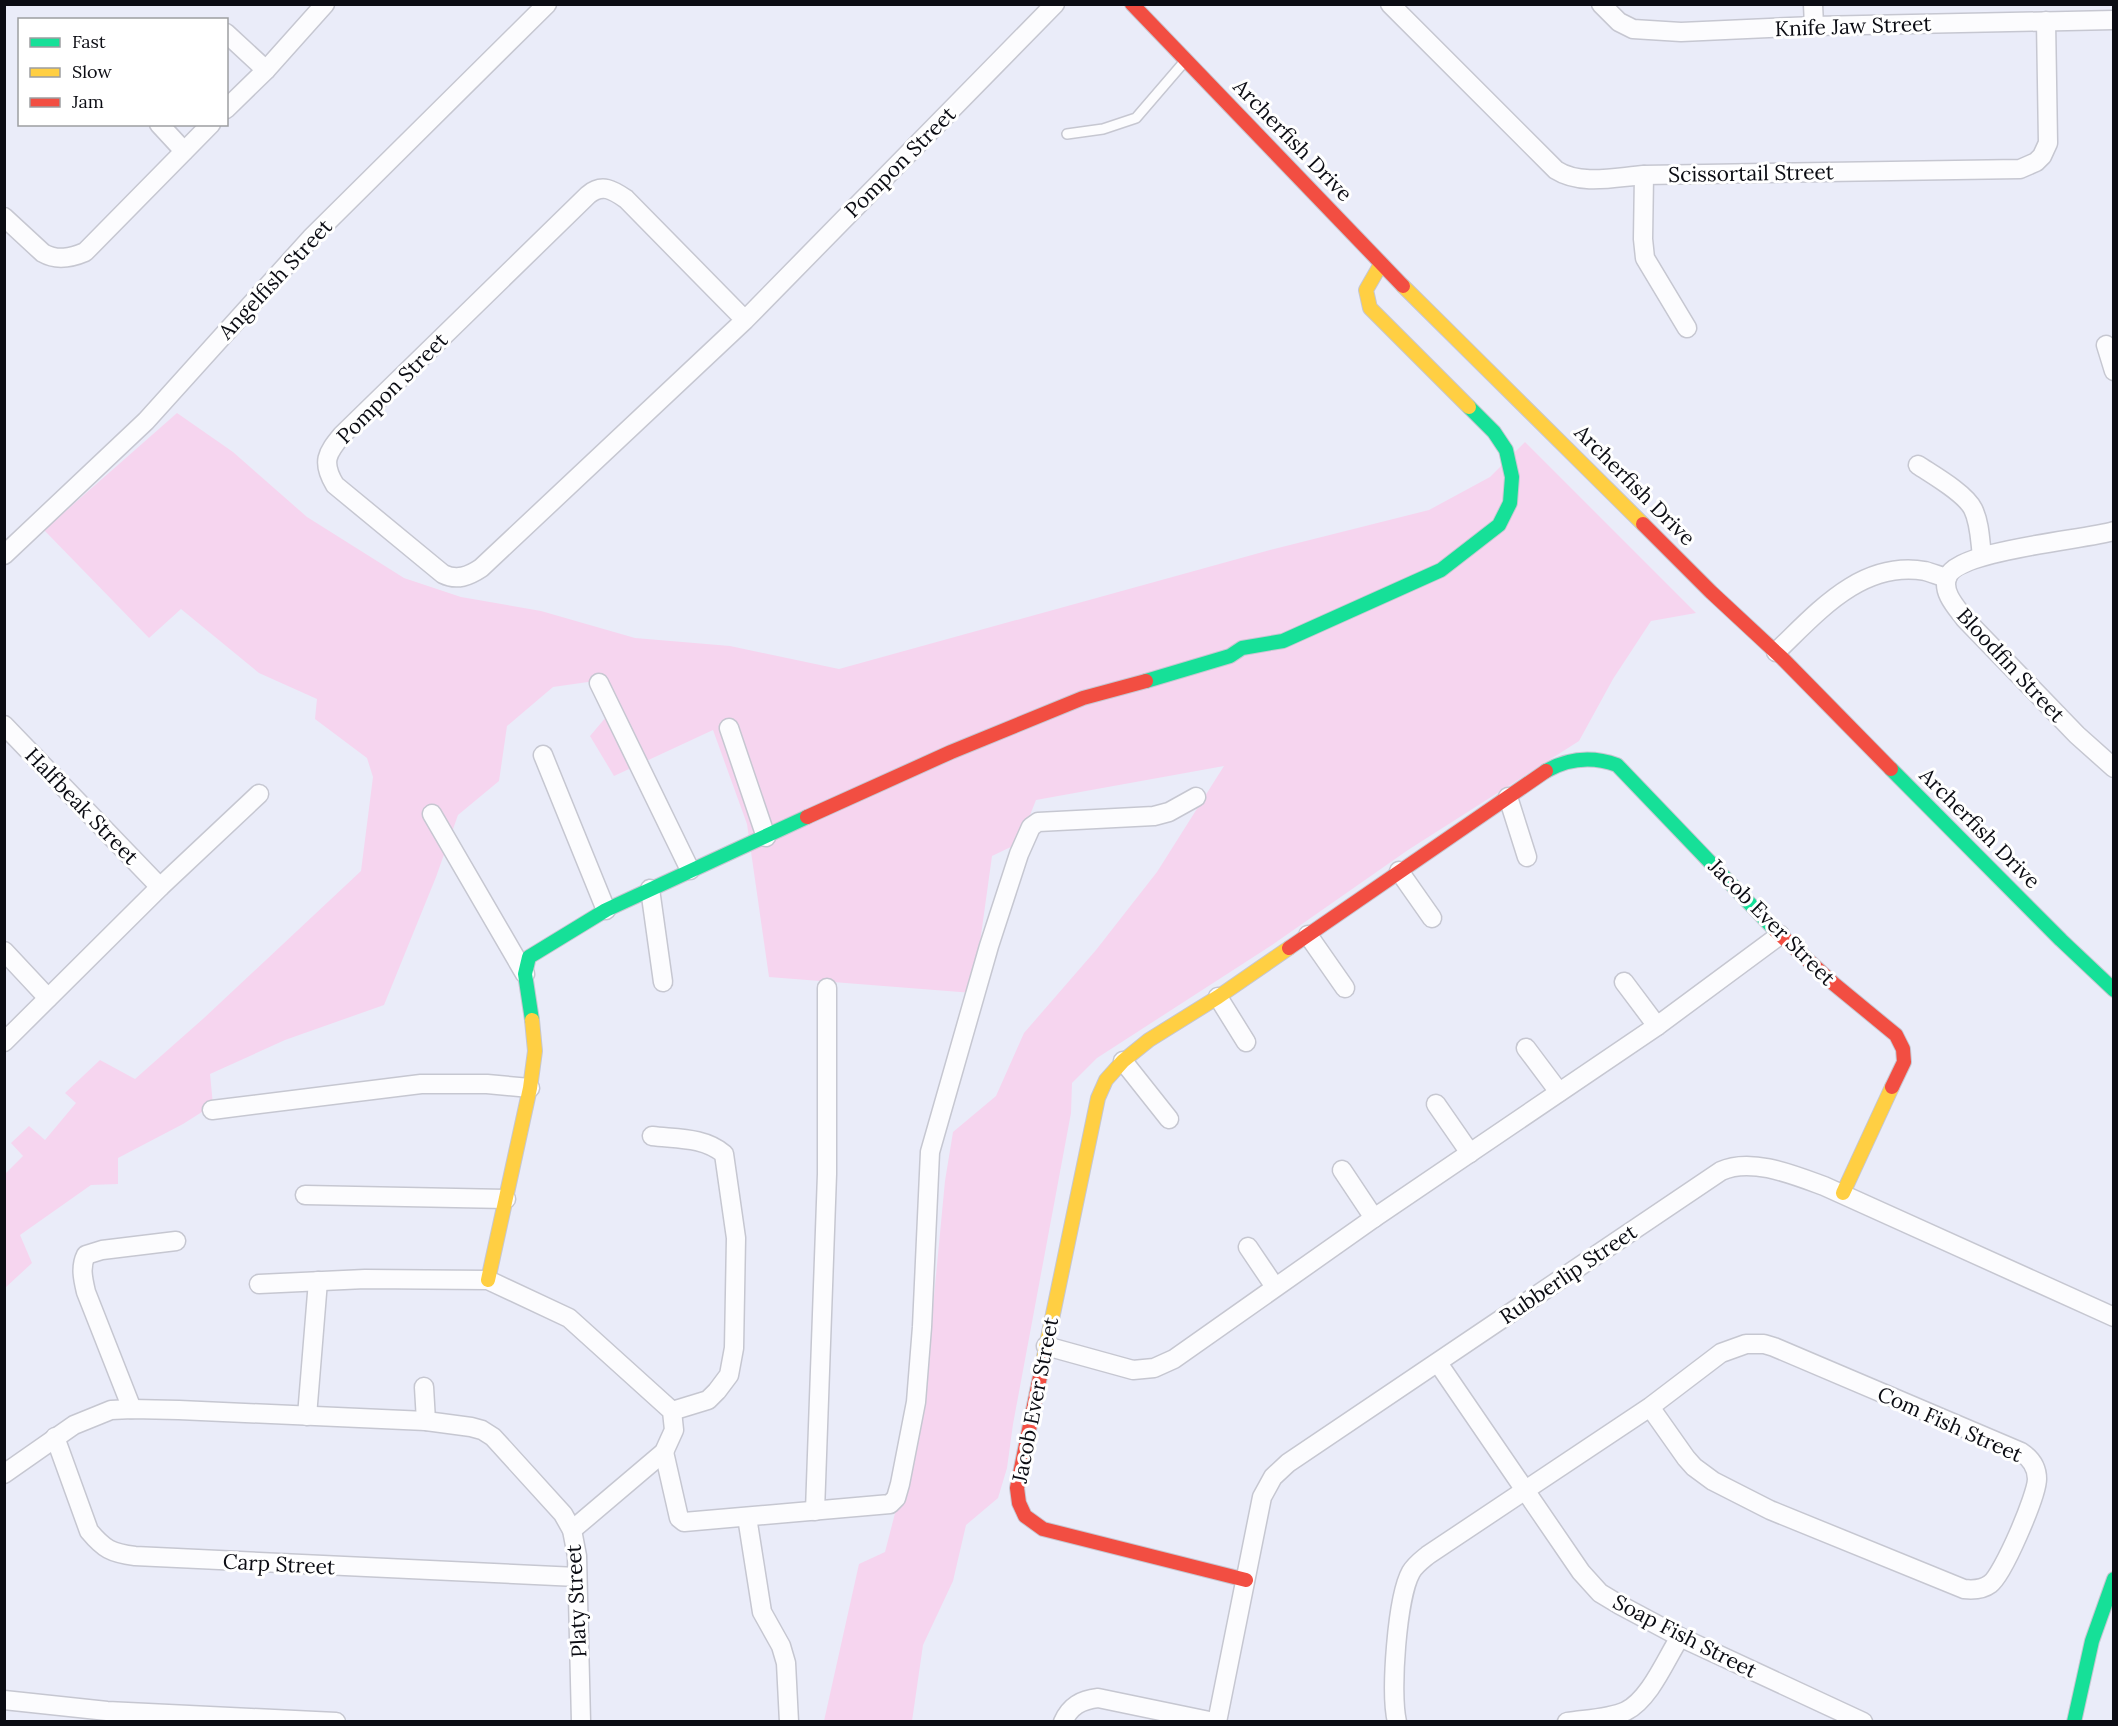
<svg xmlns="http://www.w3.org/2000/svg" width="2118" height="1726" font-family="Lora,serif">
  <rect width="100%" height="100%" fill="#eaecf9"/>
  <polygon fill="#f6d5ef" points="177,413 233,452 307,517 404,578 461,597 541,611 635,638 730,646 839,669 1270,550 1429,510 1490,477 1525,442 1696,613 1651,621 1613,679 1579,741 1408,850 1272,945 1097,1058 1072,1083 1071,1113 1013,1424 1007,1468 998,1498 966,1525 953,1581 923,1645 912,1721 824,1721 859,1564 885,1552 924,1401 945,1181 953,1132 996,1096 1024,1033 1096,950 1157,872 1224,766 1036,800 1019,843 992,856 973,993 769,977 747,824 713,730 614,776 590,736 612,710 595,681 553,687 507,726 499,781 458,815 436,877 384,1005 285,1040 210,1074 213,1105 183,1124 118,1158 118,1184 91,1185 20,1235 32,1263 5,1288 5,1174 23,1156 11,1143 29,1126 45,1140 76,1103 65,1093 100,1060 135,1079 204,1018 361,871 373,777 367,758 315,719 317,699 259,673 181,609 149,638 44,530"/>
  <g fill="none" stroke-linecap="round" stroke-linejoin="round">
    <defs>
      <polyline id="lane" points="1067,134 1103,129 1136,118 1185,61"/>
      <g id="street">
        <path d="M1390,4L1556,170C1581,186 1616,177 1644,175L2020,169L2036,162L2042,156L2048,143L2046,21"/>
        <polyline points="1601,4 1619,22 1633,29 1681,32 1814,26 2114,20"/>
        <polyline points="1813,4 1814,26"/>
        <polyline points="226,33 266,70"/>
        <polyline points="226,109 266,70 325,4"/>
        <polyline points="159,124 184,151"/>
        <polyline points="1644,175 1643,239 1645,258 1687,328"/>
        <path d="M4,217L43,253C57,261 71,258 85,252L211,124"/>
        <path d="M745,320L626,199C613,190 602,183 588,195L342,435C327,453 321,462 335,485L443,574C457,581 469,576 481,568L745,320L1055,4"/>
        <polyline points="2106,345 2114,371"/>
        <path d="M1918,465C1933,475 1965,493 1973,509C1980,523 1980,541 1982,556"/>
        <path d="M2114,531C2084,540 1955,550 1947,578C1942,593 1957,608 1965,619L2077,735L2114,768"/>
        <polyline points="4,555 146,421 311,238 547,4"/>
        <path d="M1776,652C1817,613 1861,560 1925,571C1932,573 1940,576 1947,578"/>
        <polyline points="599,683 690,870"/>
        <polyline points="4,725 160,887"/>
        <polyline points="729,728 766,837"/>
        <polyline points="543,755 606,910"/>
        <polyline points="1508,797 1527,857"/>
        <polyline points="432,814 525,974"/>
        <polyline points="1399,871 1432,918"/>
        <polyline points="650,889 663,982"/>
        <polyline points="1308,935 1345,988"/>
        <polyline points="4,951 48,998"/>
        <polyline points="1624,982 1657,1026"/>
        <polyline points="1218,997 1246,1042"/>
        <polyline points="4,1042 160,887 259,794"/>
        <polyline points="1526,1048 1559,1092"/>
        <polyline points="1123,1061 1169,1119"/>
        <polyline points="1436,1104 1470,1153"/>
        <polyline points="212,1110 421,1084 487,1084 530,1088"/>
        <path d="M652,1136C677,1139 704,1137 724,1154L736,1238L734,1348L729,1375L717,1391L708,1400L672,1411"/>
        <polyline points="1342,1170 1374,1218"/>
        <polyline points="305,1195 506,1199"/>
        <polyline points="1248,1247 1275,1287"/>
        <polyline points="259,1284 365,1279 488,1280 569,1318 672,1411 674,1430 664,1452 572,1530"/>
        <polyline points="1046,1346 1133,1370 1154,1368 1174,1359 1374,1218 1657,1026 1780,935"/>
        <polyline points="1438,1363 1581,1572 1600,1593 1620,1605 1680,1637 1863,1722"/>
        <polyline points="424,1387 426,1421"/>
        <path d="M132,1409L86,1292C83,1279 80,1267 86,1255L102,1250L176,1241"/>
        <polyline points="307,1416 318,1281"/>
        <path d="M55,1437L89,1531C104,1549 111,1553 135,1556L577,1577"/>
        <polyline points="664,1452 679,1518 684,1522 890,1504 896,1498 900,1484 916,1402 922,1327 930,1152 989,946 1019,854 1031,827 1038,822 1154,816 1169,812 1196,797"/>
        <polyline points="4,1474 74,1425 111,1410 132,1409 179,1410 426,1421 471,1427 482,1430 493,1437 563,1514 572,1530 577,1556 581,1722"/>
        <polyline points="815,1511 827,1174 827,988"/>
        <polyline points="747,1517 762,1612 781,1646 786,1663 789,1722"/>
        <polyline points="4,1700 107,1711 336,1722"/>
        <path d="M1063,1722C1070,1706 1081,1700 1098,1698L1214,1722"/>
        <path d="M1217,1722L1262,1497L1273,1477L1288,1463L1721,1171C1751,1157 1794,1175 1824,1186L2114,1317"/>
        <path d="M1397,1722C1390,1693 1397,1597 1411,1572C1415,1565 1422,1560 1428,1555L1650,1407L1721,1353L1746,1344H1764L1774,1347L2021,1452C2030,1458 2037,1467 2037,1479C2037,1495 2003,1575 1990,1584C1982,1590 1973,1590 1964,1589L1770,1510L1713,1481L1694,1467L1686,1458L1650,1407"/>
        <path d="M1567,1722C1586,1719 1608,1719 1626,1711C1650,1699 1666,1659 1680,1637"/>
      </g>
      <g id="fast">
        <polyline points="1146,681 1230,656 1242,648 1283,641 1441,570 1499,525 1510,503 1512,477 1506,450 1494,432 1469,407"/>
        <polyline points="1891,769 2061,940 2114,990"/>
        <path d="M1546,771C1569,758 1592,756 1617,765L1775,930"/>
        <polyline points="532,1020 525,974 529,957 606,910 807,817"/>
        <polyline points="2074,1722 2092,1641 2114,1579"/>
      </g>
      <g id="slow">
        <polyline points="1381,264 1366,290 1370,308 1469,407"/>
        <polyline points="1403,286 1643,524"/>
        <polyline points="1843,1193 1892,1087"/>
        <polyline points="488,1280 530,1088 535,1051 532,1020"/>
        <polyline points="1043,1362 1098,1098 1106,1080 1123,1061 1149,1040 1218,997 1289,948"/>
      </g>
      <g id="jam">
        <polyline points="1132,4 1403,286"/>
        <polyline points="1643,524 1711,592 1782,658 1891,769"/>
        <polyline points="807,817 951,752 1083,698 1146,681"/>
        <polyline points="1775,930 1834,984 1896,1035 1903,1049 1904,1062 1892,1087"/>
        <polyline points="1289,948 1546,771"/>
        <polyline points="1043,1362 1017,1488 1019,1503 1025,1516 1043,1529 1246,1580"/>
      </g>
    </defs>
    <use href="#lane" stroke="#c6c7d1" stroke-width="12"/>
    <use href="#street" stroke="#c6c7d1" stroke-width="21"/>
    <use href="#fast" stroke="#c6c7d1" stroke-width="16"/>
    <use href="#slow" stroke="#c6c7d1" stroke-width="16"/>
    <use href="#jam" stroke="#c6c7d1" stroke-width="16"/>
    <use href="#lane" stroke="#fcfcfe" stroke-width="9"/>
    <use href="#street" stroke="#fcfcfe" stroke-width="18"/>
    <use href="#fast" stroke="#16e098" stroke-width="14"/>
    <use href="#slow" stroke="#ffcf43" stroke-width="14"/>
    <use href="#jam" stroke="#f24e42" stroke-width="14"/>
  </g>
  <g text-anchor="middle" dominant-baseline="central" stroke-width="6" stroke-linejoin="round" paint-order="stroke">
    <g font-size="21" fill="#0b0c13" stroke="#fff">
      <text transform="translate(1853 26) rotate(-2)">Knife Jaw Street</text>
      <text transform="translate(1293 140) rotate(46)">Archerfish Drive</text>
      <text transform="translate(900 162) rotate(-45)">Pompon Street</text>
      <text transform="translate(1751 173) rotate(-1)">Scissortail Street</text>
      <text transform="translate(275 279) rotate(-47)">Angelfish Street</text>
      <text transform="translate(392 388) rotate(-45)">Pompon Street</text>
      <text transform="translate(1635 485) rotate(45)">Archerfish Drive</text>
      <text transform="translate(2011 665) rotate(47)">Bloodfin Street</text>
      <text transform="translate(82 806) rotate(46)">Halfbeak Street</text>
      <text transform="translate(1980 828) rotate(45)">Archerfish Drive</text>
      <text transform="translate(1772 922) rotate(45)">Jacob Ever Street</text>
      <text transform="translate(1568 1274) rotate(-34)">Rubberlip Street</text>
      <text transform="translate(1035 1400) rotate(-79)">Jacob Ever Street</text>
      <text transform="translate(1950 1424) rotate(24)">Com Fish Street</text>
      <text transform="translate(279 1564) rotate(3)">Carp Street</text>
      <text transform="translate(576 1601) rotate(-93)">Platy Street</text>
      <text transform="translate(1685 1636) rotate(27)">Soap Fish Street</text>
    </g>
  </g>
  <rect width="2118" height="1726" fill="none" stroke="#0b0c13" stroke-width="12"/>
  <rect x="18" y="18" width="210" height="108" fill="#ffffff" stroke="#9d9ea1" stroke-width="1.5"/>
  <rect x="30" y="38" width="30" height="9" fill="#16e098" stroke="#9d9ea1" stroke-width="1.5"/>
  <text x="72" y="48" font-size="18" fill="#0b0c13">Fast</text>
  <rect x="30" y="68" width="30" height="9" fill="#ffcf43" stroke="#9d9ea1" stroke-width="1.5"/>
  <text x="72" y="78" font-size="18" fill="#0b0c13">Slow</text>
  <rect x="30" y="98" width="30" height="9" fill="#f24e42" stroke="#9d9ea1" stroke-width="1.5"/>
  <text x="72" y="108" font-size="18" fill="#0b0c13">Jam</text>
</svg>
